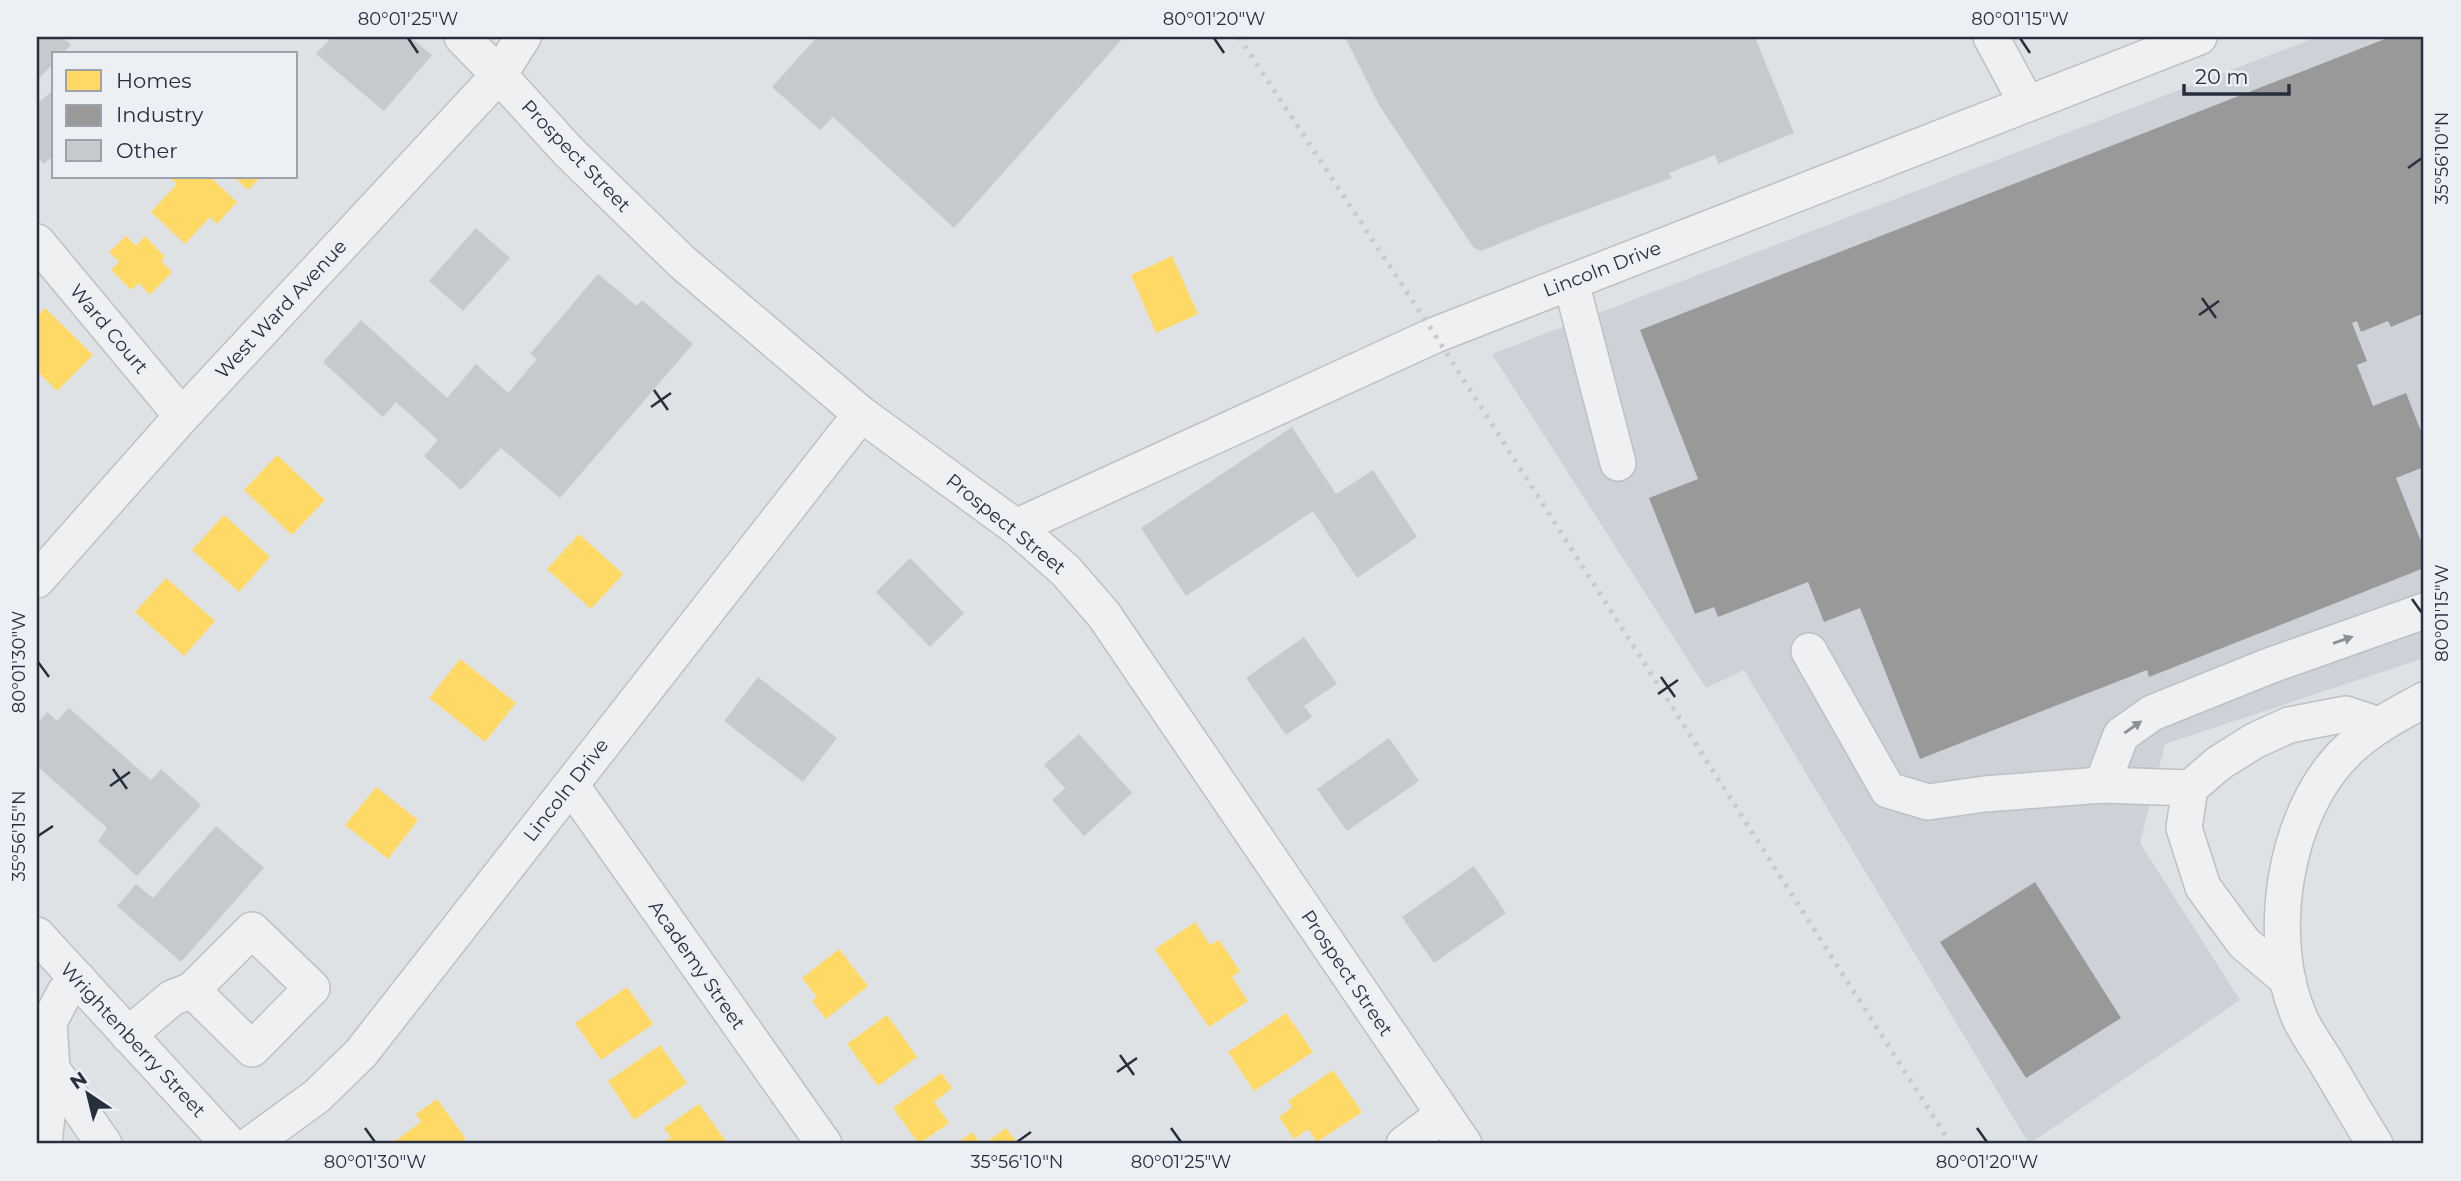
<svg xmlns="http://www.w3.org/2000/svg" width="2461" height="1181" font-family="Montserrat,sans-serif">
  <rect width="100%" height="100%" fill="#dfe2e5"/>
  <polygon fill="#cdd1d8" points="2317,37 2424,37 2424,658 2165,744 2140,843 2240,1000 2029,1144 1744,670 1706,688 1492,354"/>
  <g fill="#ffd966">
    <polygon points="169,177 210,177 237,202 217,224 210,217 185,244 151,212 177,184"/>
    <polygon points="234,177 261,177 248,190"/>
    <polygon points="126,236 136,246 145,236 165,257 161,261 172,272 150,295 139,283 131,290 111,270 119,262 109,252"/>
    <polygon points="1172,256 1198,314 1156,333 1131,275"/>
    <polygon points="45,308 93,355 57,391 37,371 37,317"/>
    <polygon points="277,455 325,500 292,535 244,490"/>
    <polygon points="224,515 270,557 239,592 192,550"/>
    <polygon points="579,534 623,574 591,609 547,569"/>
    <polygon points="166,578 215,621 184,656 135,612"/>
    <polygon points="460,659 516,703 485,742 429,698"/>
    <polygon points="376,787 418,820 388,859 345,825"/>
    <polygon points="1195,922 1210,945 1219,940 1240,971 1232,977 1248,1001 1209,1027 1155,949"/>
    <polygon points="839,949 868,986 826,1019 812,1001 817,997 802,978"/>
    <polygon points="627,987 653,1024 601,1060 575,1023"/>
    <polygon points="1286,1013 1313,1052 1254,1091 1228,1052"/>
    <polygon points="887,1015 917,1057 878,1086 847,1044"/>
    <polygon points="660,1045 687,1083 634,1120 608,1081"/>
    <polygon points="1333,1070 1362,1112 1317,1142 1308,1129 1294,1139 1279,1117 1292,1107 1288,1101"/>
    <polygon points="941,1073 952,1088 934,1102 949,1123 919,1144 893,1108"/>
    <polygon points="437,1099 466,1139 458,1144 391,1144 421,1122 416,1114"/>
    <polygon points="699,1104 728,1144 661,1144 671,1137 664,1128"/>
    <polygon points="1006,1128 1018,1144 984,1144"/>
    <polygon points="972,1132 981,1144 956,1144"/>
  </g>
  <g fill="#999">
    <polygon points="2390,37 2424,37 2424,313 2391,327 2388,321 2361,332 2357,321 2352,323 2367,361 2357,365 2373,406 2406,393 2424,439 2424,467 2396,478 2424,549 2424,568 2149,677 2147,670 1920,759 1860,608 1824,622 1808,582 1718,617 1714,607 1695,614 1649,498 1698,479 1640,330"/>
    <polygon points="2035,882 2121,1018 2026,1078 1940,942"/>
  </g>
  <g fill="#c7cacd">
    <polygon points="37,37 63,37 71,45 62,54 54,54 54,63 37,80"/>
    <polygon points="332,37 410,37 432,55 384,111 316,54"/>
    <polygon points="817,37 1124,37 954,228 833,117 820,130 772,87"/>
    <polygon points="1345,37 1755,37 1794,133 1718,164 1715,155 1669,173 1672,178 1550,223 1481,251 1473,247 1379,105"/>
    <polygon points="51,92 54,96 54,155 44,164 37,156 37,104"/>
    <polygon points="476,228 510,258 463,311 429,281"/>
    <polygon points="598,274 637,306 642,300 693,344 560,498 501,448 461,490 424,456 438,440 396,402 383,417 323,362 361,320 447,398 476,364 508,393 537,359 530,354"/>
    <polygon points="1292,427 1336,494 1373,470 1417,537 1357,578 1313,511 1186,596 1141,528"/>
    <polygon points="910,558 964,613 930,647 876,592"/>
    <polygon points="1304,637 1337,684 1304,706 1312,717 1286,735 1246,678"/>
    <polygon points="758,677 837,738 803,782 724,721"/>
    <polygon points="69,708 151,780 161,769 201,805 137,876 98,841 107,828 37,766 37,724 47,712 57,721"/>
    <polygon points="1079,734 1132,793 1084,836 1052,800 1065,788 1044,765"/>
    <polygon points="1389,738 1419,781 1347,831 1317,789"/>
    <polygon points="216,826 264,868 181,962 117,906 136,884 153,898"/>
    <polygon points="1474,866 1506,913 1434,963 1402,917"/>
  </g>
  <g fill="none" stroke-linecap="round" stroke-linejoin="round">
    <defs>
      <g id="minor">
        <polyline points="462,37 499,75 568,151 682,262 861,414 1016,527 1066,571 1104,615 1464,1144"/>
        <polyline points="1991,37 2027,104"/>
        <polyline points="37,242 182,416"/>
        <polyline points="1571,282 1618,463"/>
        <polyline points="1016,527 1435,335 2199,37"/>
        <polyline points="37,580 182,416 499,75 523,37"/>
        <polyline points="1809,651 1888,790 1928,802 1985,794 2102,785 2190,788"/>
        <polyline points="571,785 824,1144"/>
        <polyline points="2102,785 2121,735 2152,713 2269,666 2424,611"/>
        <polyline points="37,935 229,1144"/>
        <polyline points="78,979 65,992 49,1022 52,1069 104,1144"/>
        <polyline points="2288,980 2244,943 2203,887 2184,828 2190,788 2219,763 2254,741 2289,725 2346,714 2379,725"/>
        <polyline points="128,1035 172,998 192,990 252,930 312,988 252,1049 192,990"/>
        <polyline points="44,1144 52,1069"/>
        <polyline points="251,1144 317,1096 361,1053 861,414"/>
        <polyline points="1404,1144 1443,1115"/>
        <path d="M2375,1144C2358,1117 2342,1089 2326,1062C2318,1049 2308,1035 2301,1021C2264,941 2283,810 2349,749C2371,728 2398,714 2424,700"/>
      </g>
    </defs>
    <use href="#minor" stroke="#bec0c3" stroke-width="38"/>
    <use href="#minor" stroke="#eff0f1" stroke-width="35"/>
    <polyline stroke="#c8cacd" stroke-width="5" stroke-dasharray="3.5 7" stroke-linecap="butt" points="1239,37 1435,335 1951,1144"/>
  </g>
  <defs><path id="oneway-solid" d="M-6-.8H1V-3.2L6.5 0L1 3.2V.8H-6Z" transform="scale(1.75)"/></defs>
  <g fill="#8b8f97">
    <use href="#oneway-solid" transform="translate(2343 640) rotate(-19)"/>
    <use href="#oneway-solid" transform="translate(2133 727) rotate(-35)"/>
  </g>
  <path fill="none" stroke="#272e3d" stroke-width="2.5" d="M408,38L418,53M1214,38L1224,53M2020,38L2030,53M2408,168L2422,158M2202,298L2216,318M2199,315L2219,301M654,390L668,410M651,407L671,393M2412,599L2422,613M38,662L49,677M1661,677L1675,697M1658,694L1678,680M113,769L127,789M110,786L130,772M38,836L53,826M1120,1055L1134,1075M1117,1072L1137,1058M365,1128L375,1142M1171,1128L1181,1142M1977,1128L1987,1142M1017,1142L1031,1132"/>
  <g text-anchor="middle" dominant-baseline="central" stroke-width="7" stroke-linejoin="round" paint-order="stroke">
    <g font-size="19" fill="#272e3d" stroke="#ecf0f4">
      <text transform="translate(576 156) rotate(46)">Prospect Street</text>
      <text transform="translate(1602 269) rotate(-21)">Lincoln Drive</text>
      <text transform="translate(281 309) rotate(-47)">West Ward Avenue</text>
      <text transform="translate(109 329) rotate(50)">Ward Court</text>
      <text transform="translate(1006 524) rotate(39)">Prospect Street</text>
      <text transform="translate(566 790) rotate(-52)">Lincoln Drive</text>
      <text transform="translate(697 965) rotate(55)">Academy Street</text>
      <text transform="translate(1347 973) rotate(56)">Prospect Street</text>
      <text transform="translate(133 1040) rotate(47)">Wrightenberry Street</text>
    </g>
  </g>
  <rect width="2461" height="1181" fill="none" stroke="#ecf0f4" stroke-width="77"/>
  <rect x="52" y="52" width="245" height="126" fill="#ecf0f4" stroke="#9da2ab" stroke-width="2"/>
  <rect x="66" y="70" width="35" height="21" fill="#ffd966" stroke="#9da2ab" stroke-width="2"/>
  <text x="116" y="88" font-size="21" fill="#272e3d">Homes</text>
  <rect x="66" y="105" width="35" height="21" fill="#999999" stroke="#9da2ab" stroke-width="2"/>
  <text x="116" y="122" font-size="21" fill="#272e3d">Industry</text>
  <rect x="66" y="140" width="35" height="21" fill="#c7cacd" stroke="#9da2ab" stroke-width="2"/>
  <text x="116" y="158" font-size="21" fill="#272e3d">Other</text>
  <g transform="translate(88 1094) rotate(325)" stroke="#ecf0f4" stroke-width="5" paint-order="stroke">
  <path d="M0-5L12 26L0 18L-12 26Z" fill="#272e3d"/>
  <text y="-10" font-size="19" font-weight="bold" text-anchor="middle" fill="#272e3d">N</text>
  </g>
  <path d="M2184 84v10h105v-10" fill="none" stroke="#272e3d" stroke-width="3.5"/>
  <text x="2195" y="84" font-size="21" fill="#272e3d" stroke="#ecf0f4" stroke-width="5" paint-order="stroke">20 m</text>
  <rect x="38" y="38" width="2384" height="1104" fill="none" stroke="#272e3d" stroke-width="2.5"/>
  <g font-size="18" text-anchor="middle" fill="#272e3d">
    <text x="408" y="25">80°01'25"W</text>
    <text x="1214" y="25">80°01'20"W</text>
    <text x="2020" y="25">80°01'15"W</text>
    <text transform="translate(2442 158) rotate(-90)" y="6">35°56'10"N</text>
    <text transform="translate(2442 613) rotate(-90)" y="6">80°01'15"W</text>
    <text transform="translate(19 662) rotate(-90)" y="6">80°01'30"W</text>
    <text transform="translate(19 836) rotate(-90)" y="6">35°56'15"N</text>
    <text x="375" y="1168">80°01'30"W</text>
    <text x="1017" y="1168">35°56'10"N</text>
    <text x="1181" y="1168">80°01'25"W</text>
    <text x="1987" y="1168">80°01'20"W</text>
  </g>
</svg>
